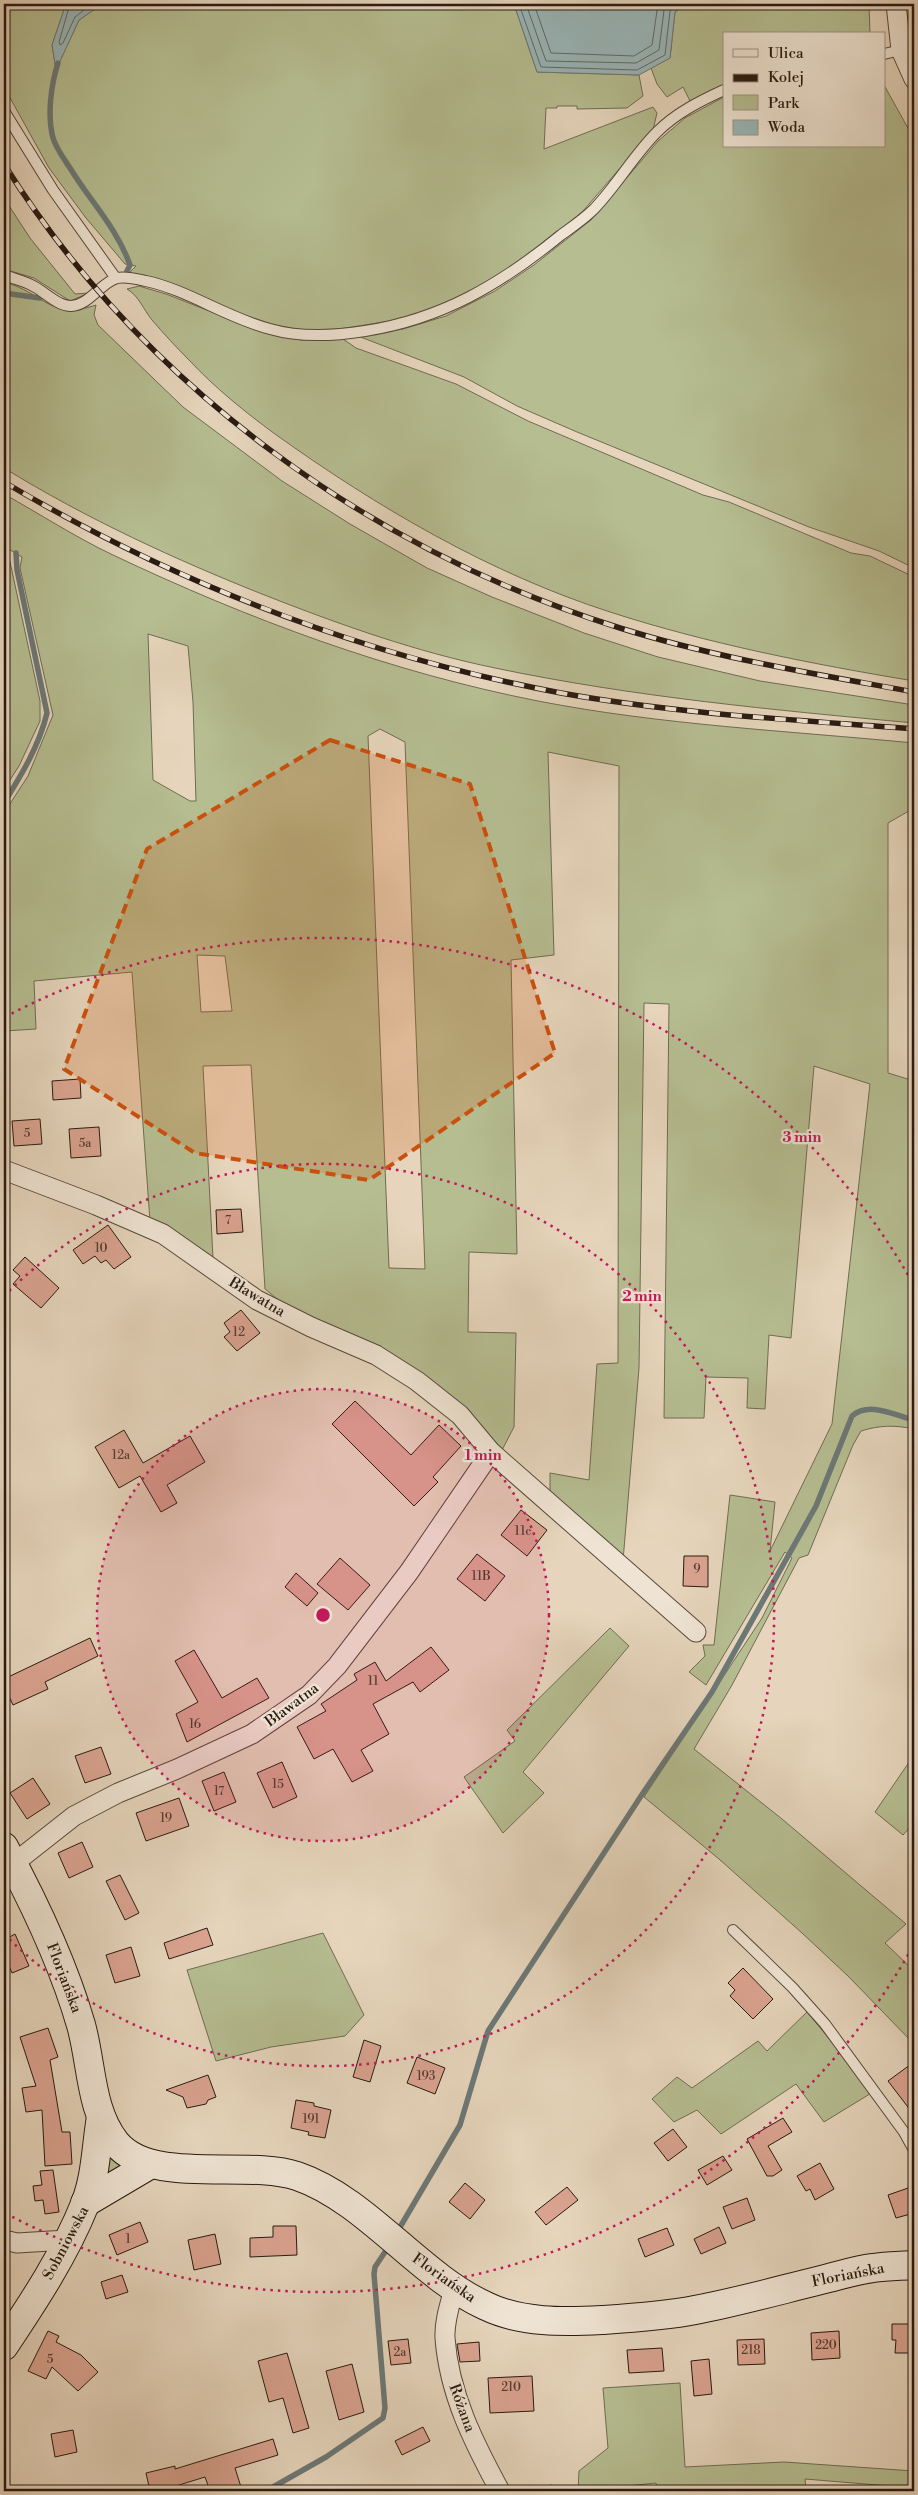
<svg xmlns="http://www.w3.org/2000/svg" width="918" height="2495" font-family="'Libre Bodoni',serif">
  <rect width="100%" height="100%" fill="#e6d5bc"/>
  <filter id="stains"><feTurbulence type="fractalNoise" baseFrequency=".004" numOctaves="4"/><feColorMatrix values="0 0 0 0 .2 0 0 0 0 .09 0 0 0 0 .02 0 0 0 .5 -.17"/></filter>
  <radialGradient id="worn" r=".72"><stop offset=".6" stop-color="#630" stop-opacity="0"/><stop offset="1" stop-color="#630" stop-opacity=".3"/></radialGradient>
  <g fill="#b5bd91" stroke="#6f6c52" fill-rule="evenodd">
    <polygon points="4,4 66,4 52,45 56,69 79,20 102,4 514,4 537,72 639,75 643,96 627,108 577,109 577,106 557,106 557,108 546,108 544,149 653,107 657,113 653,130 583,211 524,260 447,304 397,320 339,329 302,330 264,323 131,274 130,272 136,266 125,264 86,218 49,168 4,87"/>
    <polygon points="686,4 869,4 870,34 724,34 724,86 690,101 683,87 667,97 657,84 651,68 670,58 675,12"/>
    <polygon points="884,85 914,139 914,568 879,551 809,527 577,432 517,406 464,377 358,336 403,329 446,316 495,291 534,265 591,220 658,141 685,118 724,97 724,146 884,146"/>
    <polygon points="4,198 30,238 75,294 89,293 70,301 34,278 4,269"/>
    <path d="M4,282C45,293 50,321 96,305L94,315L98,325L183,407L282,481L350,524L427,568L492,597L584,633L658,657L760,681L914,705V723C774,710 634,697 495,668C417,652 341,625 267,596C176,560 87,519 4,468Z"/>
    <path d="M139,286L166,294L245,325L301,340L343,339L356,348L456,384L528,421L703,495L729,502L851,553L870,556L914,577V681C812,664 709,644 610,612C489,573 377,507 275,434C245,412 214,387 189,360C176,347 164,334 152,320C143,309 139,296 127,289Z"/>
    <path d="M4,494C40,514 75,537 113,555C248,619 390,672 538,701C661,725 790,731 914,743V808L888,823V1073L914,1081V1429C895,1425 880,1425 861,1431L853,1445L808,1555L799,1558L732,1685L694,1749L782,1819L906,1924L885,1943L914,1971V2044L848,1976L802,1933L719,1859L644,1797L762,1618L792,1558L785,1552L706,1685L689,1672L705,1656L703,1645H714L730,1495L775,1502L770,1551L832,1424L870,1084L814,1066L791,1338L769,1335L765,1409L747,1408L748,1378L706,1377L704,1418H664L669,1004L644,1003L639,1368L623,1561L550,1493V1473L589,1480L597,1364L618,1363L619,766L548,752L554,955L511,960L517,1254L469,1252L468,1332L516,1333L514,1427L501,1452L481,1431L292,1311L265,1289L251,1065L203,1066L213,1258L150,1221L132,972L34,981L36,1029L4,1031V813L28,776L53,715L20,568L22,557L7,548L40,701V721L19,766L4,789ZM148,634L188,646L193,702L196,801H190L153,780ZM380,729L405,742L425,1269L389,1268L368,736ZM197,955L225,956L232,1011L201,1012Z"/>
    <polygon points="610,1628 629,1646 523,1772 544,1793 503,1833 464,1777 515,1741 507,1730"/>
    <polygon points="914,1755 914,1823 903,1835 875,1812"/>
    <polygon points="323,1933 364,2015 345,2036 271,2047 216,2061 187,1970"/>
    <polygon points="807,2012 873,2092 824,2122 796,2084 721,2134 697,2110 674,2122 652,2099 677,2077 692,2088 758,2041 767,2051"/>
    <polygon points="105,2150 122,2166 106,2175"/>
    <polygon points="680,2383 685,2467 784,2462 914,2471 914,2488 805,2479 806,2491 657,2491 656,2483 578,2491 579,2471 608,2448 603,2388"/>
    <polygon points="552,2485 553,2491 511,2490"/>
  </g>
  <g fill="#99b6b9" stroke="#6c7876">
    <polygon points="66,4 102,4 79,20 56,70 52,45"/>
    <polygon points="514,4 686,4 675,12 670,58 639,75 537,72"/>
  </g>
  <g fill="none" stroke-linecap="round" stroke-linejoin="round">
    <g stroke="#616866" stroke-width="1">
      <polyline points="70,4 59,42 60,45 63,43 75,17 92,4"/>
      <polyline points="519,4 541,67 637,70 665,55 670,11 678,4"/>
      <polyline points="526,4 546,61 636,63 659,50 664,10 667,4"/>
      <polyline points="534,4 551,53 634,56 652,45 658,4"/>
    </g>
    <g stroke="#6c7876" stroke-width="5.5">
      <path d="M58,63C51,85 47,115 53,138C56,148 64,159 70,168C90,201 117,228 130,265L127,271"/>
      <polyline points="4,293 40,298"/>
      <path d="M4,803C22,774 39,746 47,713L17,570L16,553"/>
      <path d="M396,2234L460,2125L488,2031L643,1793L712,1692L816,1506L852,1416C869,1401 894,1415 914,1420"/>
      <polyline points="266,2491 326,2457 383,2418 385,2408 374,2274 375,2267 389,2246"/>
    </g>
  </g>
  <g fill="#daa390" stroke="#291a12">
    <polygon points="80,1079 81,1098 53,1100 52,1081"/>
    <polygon points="40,1119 42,1144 14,1146 12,1121"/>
    <polygon points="99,1127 101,1156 71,1158 69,1129"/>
    <polygon points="241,1209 243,1232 217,1234 216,1210"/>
    <polygon points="108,1225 131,1257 114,1269 106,1260 101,1263 95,1256 83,1264 73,1250"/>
    <polygon points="25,1257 59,1288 41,1308 13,1284 20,1276 13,1270"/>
    <polygon points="241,1310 260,1333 237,1351 224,1337 230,1332 224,1323"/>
    <polygon points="355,1401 411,1455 439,1425 461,1446 433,1477 438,1482 414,1506 332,1424"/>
    <polygon points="124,1430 143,1463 190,1436 205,1462 167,1485 177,1503 161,1512 140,1476 119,1488 95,1447"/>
    <polygon points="521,1510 547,1530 527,1556 501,1535"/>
    <polygon points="477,1554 505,1576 485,1601 457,1579"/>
    <polygon points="684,1556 708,1556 708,1587 683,1586"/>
    <polygon points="340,1558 370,1585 348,1610 317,1584"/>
    <polygon points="296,1573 318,1593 307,1606 285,1587"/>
    <polygon points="90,1638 98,1656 45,1682 48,1689 13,1705 4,1686 4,1679"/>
    <polygon points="431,1647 449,1670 420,1692 413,1682 373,1704 389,1734 361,1750 373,1771 352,1782 333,1749 314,1759 297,1727 326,1711 321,1704 357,1680 354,1674 375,1662 386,1681"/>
    <polygon points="194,1650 222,1698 257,1678 269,1698 187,1742 176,1714 198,1702 175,1661"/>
    <polygon points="101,1747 111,1774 85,1783 75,1756"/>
    <polygon points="282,1762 297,1797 273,1808 257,1773"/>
    <polygon points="224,1772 236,1802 214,1811 202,1781"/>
    <polygon points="33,1778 50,1804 27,1819 10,1793"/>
    <polygon points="179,1798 189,1826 146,1841 136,1813"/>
    <polygon points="82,1842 93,1867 69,1878 58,1853"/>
    <polygon points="120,1875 139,1913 125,1920 106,1881"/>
    <polygon points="207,1928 213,1945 169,1959 164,1943"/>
    <polygon points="15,1934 29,1966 12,1973 4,1954 4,1940"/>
    <polygon points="131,1947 140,1976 115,1983 106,1955"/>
    <polygon points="743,1968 773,1999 753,2019 730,1996 735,1990 728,1983"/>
    <polygon points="48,2028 58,2057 50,2060 62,2132 70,2132 72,2164 45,2166 42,2110 26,2112 22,2088 36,2086 20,2037"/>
    <polygon points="364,2040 381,2046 370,2082 353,2077"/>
    <polygon points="417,2057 445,2068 435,2094 407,2083"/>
    <polygon points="914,2062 914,2115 888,2081"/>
    <polygon points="208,2075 216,2097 208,2100 206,2104 187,2108 183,2097 166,2090"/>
    <polygon points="296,2100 314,2103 314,2106 331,2110 325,2138 308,2135 309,2132 291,2128"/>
    <polygon points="783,2118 792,2132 768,2146 782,2170 773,2176 767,2176 747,2139"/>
    <polygon points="673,2129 687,2147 668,2161 654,2143"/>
    <polygon points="723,2156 732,2170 707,2185 698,2170"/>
    <polygon points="820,2163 834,2189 815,2200 810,2189 806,2191 797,2176"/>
    <polygon points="53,2170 59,2212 45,2214 43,2200 35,2201 33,2186 42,2185 40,2171"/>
    <polygon points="465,2183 485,2200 470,2219 449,2202"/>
    <polygon points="914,2186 914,2213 896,2218 888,2195"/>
    <polygon points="567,2187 578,2200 546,2225 535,2212"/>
    <polygon points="747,2198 755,2220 732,2229 723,2207"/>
    <polygon points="140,2222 148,2242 117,2255 109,2235"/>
    <polygon points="273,2226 296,2226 297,2255 250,2257 250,2238 273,2237"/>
    <polygon points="719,2227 726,2243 701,2254 694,2239"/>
    <polygon points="667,2228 674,2245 645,2257 638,2239"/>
    <polygon points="215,2234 221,2264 194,2270 188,2240"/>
    <polygon points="122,2275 128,2292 106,2299 101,2282"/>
    <polygon points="892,2324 914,2324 914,2351 911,2351 911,2353 895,2353 896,2340 892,2340"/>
    <polygon points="48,2331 59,2336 56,2342 81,2355 98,2372 78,2391 52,2367 46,2379 28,2371"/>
    <polygon points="839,2331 840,2358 812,2360 811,2333"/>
    <polygon points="408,2339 411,2363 391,2365 388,2341"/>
    <polygon points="764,2339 765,2364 738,2365 737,2340"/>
    <polygon points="479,2342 480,2361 460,2362 457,2344"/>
    <polygon points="662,2348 664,2371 629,2373 627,2350"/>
    <polygon points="287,2353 309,2428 293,2433 283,2398 269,2402 258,2361"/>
    <polygon points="709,2359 712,2394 694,2396 691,2361"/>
    <polygon points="352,2364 364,2412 339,2420 326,2371"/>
    <polygon points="532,2376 534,2411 490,2413 488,2378"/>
    <polygon points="423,2427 430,2441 402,2455 395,2441"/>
    <polygon points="73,2430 77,2452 55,2457 51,2434"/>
    <polygon points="273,2439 278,2455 235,2468 241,2487 228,2491 210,2491 205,2477 179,2485 180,2491 150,2491 146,2473 175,2466 175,2469"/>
  </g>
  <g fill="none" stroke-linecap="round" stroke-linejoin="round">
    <defs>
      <g id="lane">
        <polyline points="884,54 901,50"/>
        <polyline points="4,111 53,190 115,277"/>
        <path d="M4,275C14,279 26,281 35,287C46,293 58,306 71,306C90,305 100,283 117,278C126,276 137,279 146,281C188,290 227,318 270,329C301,338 334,336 365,331C442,319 501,284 561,235C572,227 584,219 594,209C617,185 634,155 657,132C676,113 700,101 724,90"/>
        <polyline points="733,1930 792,1987 825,2024 904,2132 914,2150"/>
      </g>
      <g id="street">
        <polyline points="896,4 901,50 914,79"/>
        <polyline points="4,1170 96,1205 163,1234 257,1300 311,1327 376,1355 417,1381 460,1415 491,1452 696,1632"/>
        <polyline points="13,1864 74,1816 118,1793 177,1769 252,1734 309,1695 337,1666 409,1572 491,1452"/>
        <polyline points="4,2240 17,2243 67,2240"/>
        <path d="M454,2289C450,2304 444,2322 445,2338C449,2394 474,2443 500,2491"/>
      </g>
      <g id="secondary">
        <path d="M4,1847C35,1904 63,1963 81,2025C92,2064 90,2111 116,2143C152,2186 245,2159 297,2176C367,2200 418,2275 486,2306C521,2323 564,2322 602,2320C633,2318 665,2316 695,2310C738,2302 780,2290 821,2280C838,2276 856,2270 873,2268C887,2266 901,2266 914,2265"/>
        <polyline points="85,2203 151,2164"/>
        <path d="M4,2346C34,2301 65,2254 85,2204C96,2177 96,2146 101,2117"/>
      </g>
    </defs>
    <use href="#lane" stroke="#58493c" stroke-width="12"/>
    <use href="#street" stroke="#58493c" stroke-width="21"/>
    <use href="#secondary" stroke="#291a12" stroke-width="30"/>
    <use href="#lane" stroke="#efe4d3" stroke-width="10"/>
    <use href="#street" stroke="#efe4d3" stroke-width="19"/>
    <use href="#secondary" stroke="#efe4d3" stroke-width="28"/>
    <defs>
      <g id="rail">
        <path d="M4,164C144,387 370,550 620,628C716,658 816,674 914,692"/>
        <path d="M4,482C176,584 365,656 561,693C678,714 797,720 914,729"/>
      </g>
    </defs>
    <use href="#rail" stroke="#291a12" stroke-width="5.5"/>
    <use href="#rail" stroke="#efe4d3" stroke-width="4" stroke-dasharray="11" stroke-linecap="butt"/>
  </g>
  <path fill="#cb500d" fill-opacity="0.2" stroke="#cb500d" stroke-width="4" stroke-dasharray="10 6" stroke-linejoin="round" d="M330,740L470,784L555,1053L369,1180L195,1153L64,1069L147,849Z"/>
  <circle cx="323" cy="1615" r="226" fill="#c2185b" fill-opacity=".12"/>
  <g fill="none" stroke="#c2185b" stroke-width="2.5" stroke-dasharray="2.5 5">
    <circle cx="323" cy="1615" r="226"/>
    <path d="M4 1296A451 451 0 1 1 4 1934"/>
    <path d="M912 1948A677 677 0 0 1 5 2213M5 1017A677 677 0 0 1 912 1282"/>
  </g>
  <g text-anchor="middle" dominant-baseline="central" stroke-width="4.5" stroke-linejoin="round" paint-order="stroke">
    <g font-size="12" fill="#553c32">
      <text x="27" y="1133">5</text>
      <text x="85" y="1143">5a</text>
      <text x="228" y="1220">7</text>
      <text x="101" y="1248">10</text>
      <text x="239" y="1332">12</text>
      <text x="121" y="1455">12a</text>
      <text x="523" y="1531">11c</text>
      <text x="697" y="1569">9</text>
      <text x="481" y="1576">11B</text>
      <text x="373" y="1681">11</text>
      <text x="195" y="1724">16</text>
      <text x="278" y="1784">15</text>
      <text x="219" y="1791">17</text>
      <text x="166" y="1818">19</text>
      <text x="426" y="2076">193</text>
      <text x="311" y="2119">191</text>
      <text x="128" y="2239">1</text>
      <text x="826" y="2345">220</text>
      <text x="751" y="2350">218</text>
      <text x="400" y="2352">2a</text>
      <text x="50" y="2359">5</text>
      <text x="511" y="2387">210</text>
    </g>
    <g font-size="15" fill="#291a12" stroke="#efe4d3">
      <text transform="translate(257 1297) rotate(31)">Bławatna</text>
      <text transform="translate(292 1705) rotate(-37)">Bławatna</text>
      <text transform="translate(64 1978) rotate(69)">Floriańska</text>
      <text transform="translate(66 2243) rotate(-62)">Sobniowska</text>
      <text transform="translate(848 2275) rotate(-11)">Floriańska</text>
      <text transform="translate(444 2278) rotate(35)">Floriańska</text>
      <text transform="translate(462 2408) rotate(70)">Różana</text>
    </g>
  </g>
  <circle cx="323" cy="1615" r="8" fill="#c2185b" stroke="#efe4d3" stroke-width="2.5"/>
  <g font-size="15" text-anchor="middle" font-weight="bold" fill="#c2185b" stroke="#efe4d3" stroke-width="4.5" stroke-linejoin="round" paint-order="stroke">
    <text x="802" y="1142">3 min</text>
    <text x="642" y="1301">2 min</text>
    <text x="483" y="1460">1 min</text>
  </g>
  <rect width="918" height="2495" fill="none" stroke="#e6d5bc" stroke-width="20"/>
  <rect x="5" y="5" width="908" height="2485" fill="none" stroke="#291a12" stroke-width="2.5"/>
  <rect x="10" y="10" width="898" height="2475" fill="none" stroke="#291a12"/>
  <rect x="723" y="32" width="162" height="115" fill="#efe4d3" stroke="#a09386"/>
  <rect x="733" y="49" width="25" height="8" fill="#efe4d3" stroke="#a09386"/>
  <text x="768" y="58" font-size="15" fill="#291a12">Ulica</text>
  <rect x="733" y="74" width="25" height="8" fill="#291a12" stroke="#a09386"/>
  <text x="768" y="82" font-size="15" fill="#291a12">Kolej</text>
  <rect x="733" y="95" width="25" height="15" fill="#b5bd91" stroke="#a09386"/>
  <text x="768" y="108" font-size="15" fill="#291a12">Park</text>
  <rect x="733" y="120" width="25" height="15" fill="#99b6b9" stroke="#a09386"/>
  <text x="768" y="132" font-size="15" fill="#291a12">Woda</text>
  <rect width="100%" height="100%" filter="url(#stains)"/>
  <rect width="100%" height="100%" fill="url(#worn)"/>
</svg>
